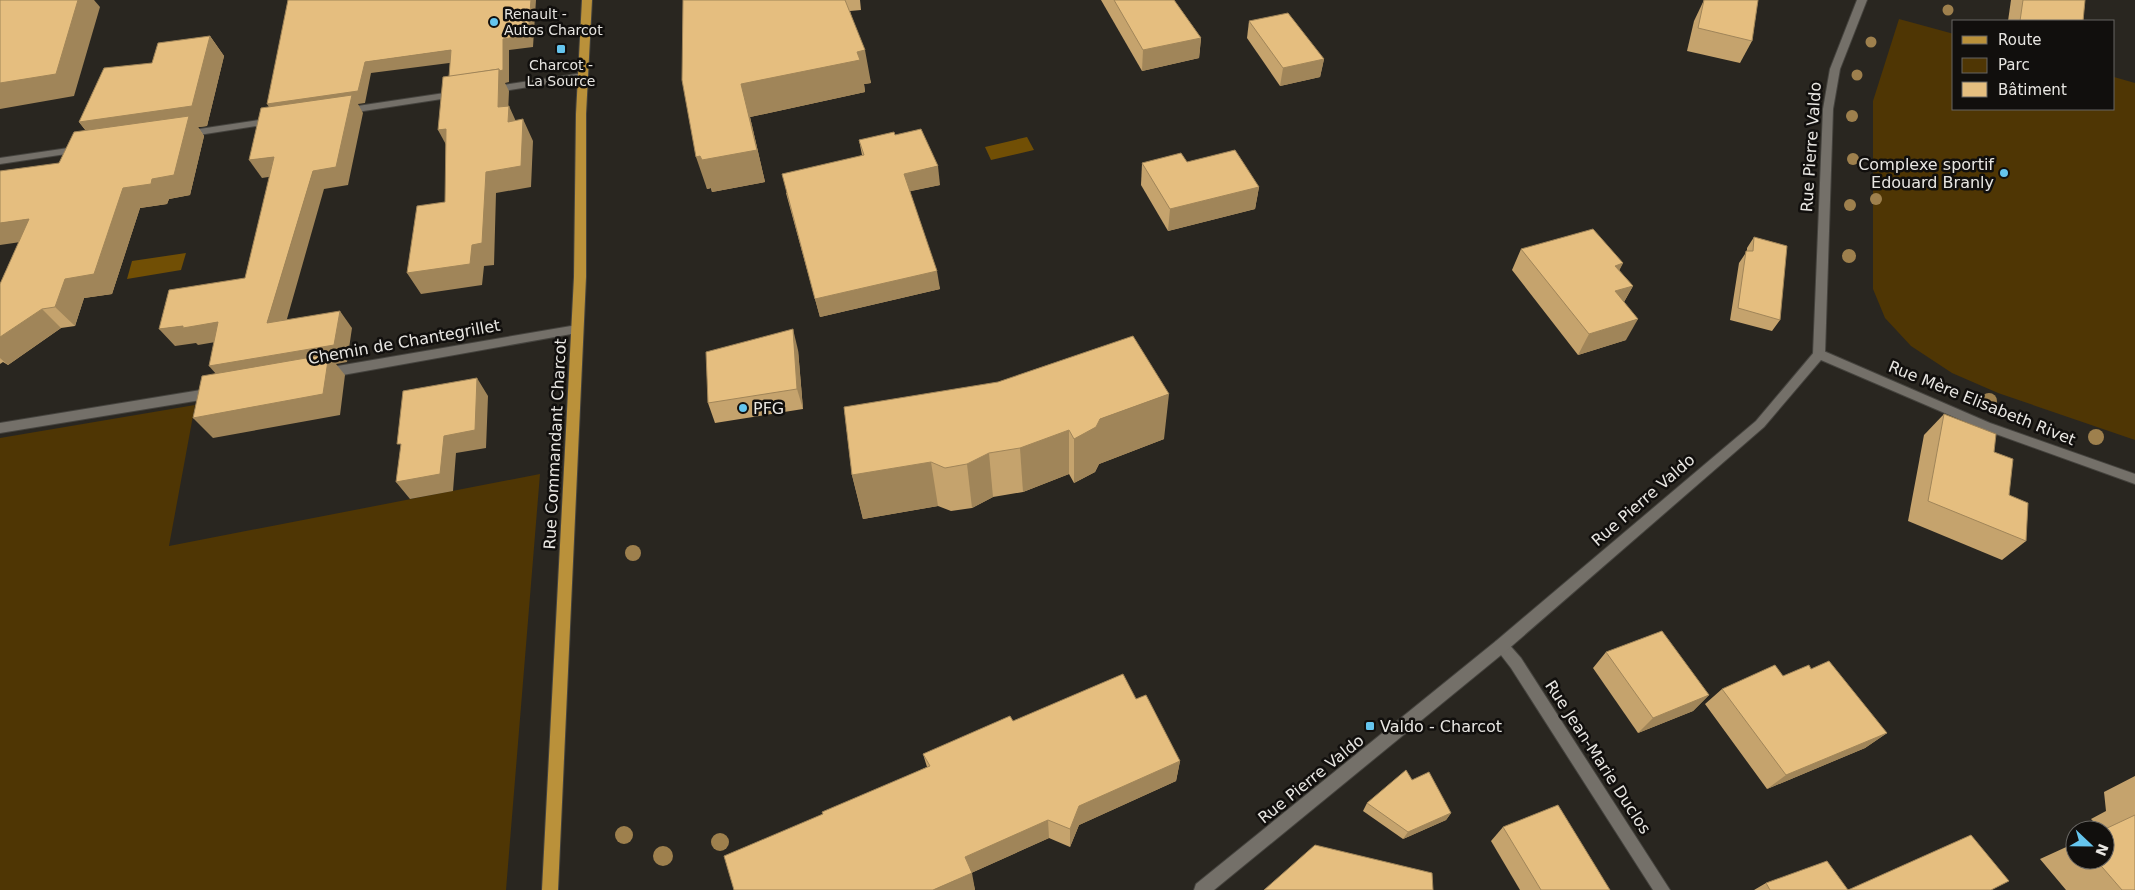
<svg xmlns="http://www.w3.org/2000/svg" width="2135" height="890" font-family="'DejaVu Sans',sans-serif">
  <rect width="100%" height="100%" fill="#292620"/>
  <g fill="#4f3604">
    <polygon points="1899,19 1954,34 1954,109 2114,109 2114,77 2135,83 2135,440 1998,393 1952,373 1911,346 1885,318 1873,289 1873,101"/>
    <polygon points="195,405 169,546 540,474 506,890 0,890 0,438"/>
  </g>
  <g fill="#714f05">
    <polygon points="1027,137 1034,150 991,160 985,147"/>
    <polygon points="186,253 181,270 127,279 132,261"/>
  </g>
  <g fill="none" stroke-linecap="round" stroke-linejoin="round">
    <defs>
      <g id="minor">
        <polygon points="1857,0 1867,0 1840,69 1833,109 1825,354 1819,359 1813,354 1823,109 1830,69"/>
        <polygon points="583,73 588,76 586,78 490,93 485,90 490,87"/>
        <polygon points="458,91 461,92 461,96 344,114 339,111 344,108"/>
        <polygon points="272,118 276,119 276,123 186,137 181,134 186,131"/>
        <polygon points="82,146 87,149 86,151 0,164 0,158"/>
        <polygon points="577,325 583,329 577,333 326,378 322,376 320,373 322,370 326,368"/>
        <polygon points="213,388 217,390 219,393 217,396 213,398 0,433 0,423"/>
        <polygon points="1501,640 1506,641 1521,658 1670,890 1653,890 1511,668 1494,646 1496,641"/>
      </g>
      <polygon id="tertiary" points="1819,349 1990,423 2135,474 2135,484 1982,429 1821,360 1764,427 1506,651 1214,890 1194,890 1196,884 1496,641 1756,421 1815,351"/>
      <polygon id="primary" points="582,0 592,0 586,114 586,277 558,890 542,890 574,277 576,114"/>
    </defs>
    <use href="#minor" stroke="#45433e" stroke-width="2"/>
    <use href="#tertiary" stroke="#45433e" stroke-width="2"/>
    <use href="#primary" stroke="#45433e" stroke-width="2"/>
    <use href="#minor" fill="#747069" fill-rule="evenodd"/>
    <use href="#tertiary" fill="#747069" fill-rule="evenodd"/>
    <use href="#primary" fill="#ba913a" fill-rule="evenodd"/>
  </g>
  <g fill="#9e804d">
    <circle cx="1948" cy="10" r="5.5"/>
    <circle cx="1871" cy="42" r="5.5"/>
    <circle cx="1857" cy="75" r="5.5"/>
    <circle cx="1852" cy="116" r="6"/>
    <circle cx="1853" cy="159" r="6"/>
    <circle cx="1876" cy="199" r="6"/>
    <circle cx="1850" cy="205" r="6"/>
    <circle cx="1849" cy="256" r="7"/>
    <circle cx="1989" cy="401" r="8"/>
    <circle cx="2096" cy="437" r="8"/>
    <circle cx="633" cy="553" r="8"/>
    <circle cx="624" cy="835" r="9"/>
    <circle cx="720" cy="842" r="9"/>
    <circle cx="663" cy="856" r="10"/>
  </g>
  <g fill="#c5a36d">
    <polygon points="683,0 860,0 861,10 850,11 871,83 864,84 865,92 750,117 765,182 712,192 711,188 707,189"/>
    <polygon points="1101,0 1174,0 1201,38 1199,58 1142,71"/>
    <polygon points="1704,0 1758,0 1752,41 1740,63 1687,51 1694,21"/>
    <polygon points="2011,0 2085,0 2083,21 2008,21"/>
    <polygon points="1249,21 1324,59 1320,77 1280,86 1247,38"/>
    <polygon points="210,36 224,56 207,126 198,127 204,136 190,195 169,199 167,204 140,208 112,294 84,298 75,326 61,328 8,365 3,362 0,364 0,284 19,242 59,163 86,131 79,122 152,63"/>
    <polygon points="895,135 940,185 910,191 940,289 820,317 786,193 862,155 859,140"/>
    <polygon points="1187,162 1259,187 1255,209 1168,231 1141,185 1142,163"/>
    <polygon points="1754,237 1780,320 1772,331 1730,320 1739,263 1747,251 1747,248"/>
    <polygon points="1521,249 1623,263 1619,270 1633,286 1624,302 1626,340 1578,355 1512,270"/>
    <polygon points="798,350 803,409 715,423 708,403"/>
    <polygon points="844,407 1164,439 1099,464 1095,472 1074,483 1069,474 1023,492 993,497 972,508 951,511 938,506 863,519 852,475"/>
    <polygon points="1944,414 1994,452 2026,541 2002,560 1908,521 1924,435"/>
    <polygon points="1606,652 1709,695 1693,711 1638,733 1593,668"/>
    <polygon points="1811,669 1887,733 1865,748 1767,789 1705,704 1722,689 1783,676"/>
    <polygon points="1136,699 1180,761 1176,781 1079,825 1070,847 1049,838 971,873 975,890 823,814 927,767 923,754 1013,721"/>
    <polygon points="2135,776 2135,890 2066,890 2040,859 2075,843 2075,860 2105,860 2105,830 2101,830 2091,819 2106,811 2104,792"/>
    <polygon points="1367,803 1451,813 1446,820 1403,839 1363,811"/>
    <polygon points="1503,827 1610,890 1520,890 1491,841"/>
    <polygon points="1766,883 1848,890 1991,890 1754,890"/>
  </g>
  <g fill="#a08559">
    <polygon points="78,0 94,0 100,7 74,96 0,109 0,83"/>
    <polygon points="531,0 536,0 533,47 509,50 509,82 505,83 509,91 508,114 509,106 519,128 518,144 455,90 503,39"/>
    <polygon points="210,36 224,56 207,126 198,127 204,136 190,195 169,199 167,204 140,208 112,294 84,298 75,326 55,307 95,142 79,122"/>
    <polygon points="1201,38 1199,58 1142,71 1143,50"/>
    <polygon points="451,50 457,62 371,73 365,103 358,104 363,113 348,185 324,189 281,340 267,323 313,171 267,104 365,62"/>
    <polygon points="865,50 871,83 864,84 865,92 750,117 765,182 712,192 711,188 707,189 696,157 741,84"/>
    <polygon points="1324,59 1320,77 1280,86 1283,68"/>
    <polygon points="523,119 533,141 531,187 496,193 494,265 484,266 482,285 421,294 407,273 472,245 486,172"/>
    <polygon points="446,129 450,152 438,130"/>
    <polygon points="274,157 287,174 262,178 249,160"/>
    <polygon points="938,166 940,185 907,192 904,174"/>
    <polygon points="1259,187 1255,209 1168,231 1170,209"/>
    <polygon points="29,219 48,238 0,245 0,223"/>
    <polygon points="1623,263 1612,285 1615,266"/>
    <polygon points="937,271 940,289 820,317 815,299"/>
    <polygon points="1633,286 1621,307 1615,291"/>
    <polygon points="42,309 61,328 8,365 0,358 0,337"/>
    <polygon points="340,311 352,328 347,362 336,364 345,375 340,415 213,438 193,418 224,383 209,366"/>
    <polygon points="1638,319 1626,340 1578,355 1589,334"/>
    <polygon points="218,322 233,339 198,345 196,343 175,346 159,329 183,326"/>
    <polygon points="793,329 798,350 803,409 797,389"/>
    <polygon points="477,378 488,396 486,448 456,453 453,491 410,499 396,482 444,436"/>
    <polygon points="1169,394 1164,439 1099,464 1095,472 1074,483 1074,439 1100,419"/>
    <polygon points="1069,430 1069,474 1023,492 1020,448"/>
    <polygon points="989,453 993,497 972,508 967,464"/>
    <polygon points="931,462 938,506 863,519 852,475"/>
    <polygon points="1709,695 1693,711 1638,733 1653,718"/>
    <polygon points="1887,733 1865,748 1767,789 1786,775"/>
    <polygon points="1180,761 1176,781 1079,825 1070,847 1070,829 1079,806"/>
    <polygon points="1451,813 1446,820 1403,839 1408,832"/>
    <polygon points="1048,820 1049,838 969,874 965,857"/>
    <polygon points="972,873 975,890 933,890"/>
  </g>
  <g fill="#e5be7f" stroke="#a08559">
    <polygon points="0,0 78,0 56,74 0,83"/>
    <polygon points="288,0 531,0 528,35 503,39 503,70 499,71 499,69 449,77 451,50 365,62 358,91 267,104"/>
    <polygon points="683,0 845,0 865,50 857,52 860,60 741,84 757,150 702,160 700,156 696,157 682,80"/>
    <polygon points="1114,0 1174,0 1201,38 1143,50"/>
    <polygon points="1704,0 1758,0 1752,41 1698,28"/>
    <polygon points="2023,0 2085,0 2083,21 2020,21"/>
    <polygon points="1288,13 1324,59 1283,68 1249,21"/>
    <polygon points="210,36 192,106 79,122 104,68 152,63 158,43"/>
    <polygon points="499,69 498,107 509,106 508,122 523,119 521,166 486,172 482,243 472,245 470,264 407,273 417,206 445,202 446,129 438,130 443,77"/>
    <polygon points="352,95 336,167 313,171 267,323 340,311 334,345 209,366 218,322 183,328 183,326 159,329 169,290 245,278 274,157 249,160 261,108"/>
    <polygon points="189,116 174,175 152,179 151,184 123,188 94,274 65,279 55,307 42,309 0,337 0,284 29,219 0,223 0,171 59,163 74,132"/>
    <polygon points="921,129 938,166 904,174 937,271 815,299 782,174 864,155 859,140 894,132 895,135"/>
    <polygon points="1235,150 1259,187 1170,209 1142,163 1181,153 1187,162"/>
    <polygon points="1593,229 1623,263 1615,266 1633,286 1615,291 1638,319 1589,334 1521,249"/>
    <polygon points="1754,237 1787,246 1780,320 1738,308 1746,251 1753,251"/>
    <polygon points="793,329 797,389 708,403 706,352"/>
    <polygon points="1133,336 1169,394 1100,419 1096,427 1074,439 1069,430 1020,448 989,453 967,464 945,468 931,462 852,475 844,407 998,382"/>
    <polygon points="329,354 323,394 193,418 202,376"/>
    <polygon points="477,378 475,430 444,436 440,474 396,482 401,444 397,444 403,391"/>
    <polygon points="1944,414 1996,434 1994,452 2013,459 2009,495 2028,503 2026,541 1928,501"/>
    <polygon points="1662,631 1709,695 1653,718 1606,652"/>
    <polygon points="1829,661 1887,733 1786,775 1722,689 1775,665 1783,676 1809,665 1811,669"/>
    <polygon points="1123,674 1136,699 1146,695 1180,761 1079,806 1070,829 1048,820 965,857 972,873 933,890 734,890 724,856 823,814 822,812 930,766 923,754 1010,716 1013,721"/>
    <polygon points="1406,770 1412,780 1429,772 1451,813 1408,832 1367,803"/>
    <polygon points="1558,805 1610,890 1541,890 1503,827"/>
    <polygon points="2135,815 2135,890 2122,890 2096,860 2105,860 2105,830 2103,830"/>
    <polygon points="1971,835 2009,881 1991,890 1770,890 1766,883 1827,861 1848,890"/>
    <polygon points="1315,845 1432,873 1433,890 1264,890"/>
  </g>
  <g fill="#65c5ee" stroke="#110f0d" stroke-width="2">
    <circle cx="494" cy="22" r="5"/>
    <rect x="556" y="44" width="10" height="10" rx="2.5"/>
    <circle cx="2004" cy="173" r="5"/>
    <circle cx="743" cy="408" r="5"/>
    <rect x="1365" y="721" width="10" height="10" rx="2.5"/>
  </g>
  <g text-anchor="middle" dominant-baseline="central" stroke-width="5" stroke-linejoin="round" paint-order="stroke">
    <g font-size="14" fill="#e8e6e2" stroke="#110f0d" text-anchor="start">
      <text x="504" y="14">Renault -<tspan x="504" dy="16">Autos Charcot</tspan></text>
      <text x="561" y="65" text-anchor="middle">Charcot -<tspan x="561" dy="16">La Source</tspan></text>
    </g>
    <g font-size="16" fill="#e8e6e2" stroke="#110f0d">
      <text transform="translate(1811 147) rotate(-86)">Rue Pierre Valdo</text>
      <text transform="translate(404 342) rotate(-10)">Chemin de Chantegrillet</text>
      <text transform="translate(1982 403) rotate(22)">Rue Mère Elisabeth Rivet</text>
      <text transform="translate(555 444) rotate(-87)">Rue Commandant Charcot</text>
      <text transform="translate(1643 500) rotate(-41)">Rue Pierre Valdo</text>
      <text transform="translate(1598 757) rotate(57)">Rue Jean-Marie Duclos</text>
      <text transform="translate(1311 779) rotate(-39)">Rue Pierre Valdo</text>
    </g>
    <g font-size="16" fill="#e8e6e2" stroke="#110f0d" text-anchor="start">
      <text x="1994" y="164" text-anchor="end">Complexe sportif<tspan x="1994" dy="18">Edouard Branly</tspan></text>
      <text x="753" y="408">PFG</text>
      <text x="1380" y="726">Valdo - Charcot</text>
    </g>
  </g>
  <rect x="1952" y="20" width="162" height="90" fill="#110f0d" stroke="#676562"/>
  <rect x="1962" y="36" width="25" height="8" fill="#ba913a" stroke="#676562"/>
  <text x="1998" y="45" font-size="15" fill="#e8e6e2">Route</text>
  <rect x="1962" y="58" width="25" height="15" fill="#4f3604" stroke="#676562"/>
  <text x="1998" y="70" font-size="15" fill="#e8e6e2">Parc</text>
  <rect x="1962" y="82" width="25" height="15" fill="#e5be7f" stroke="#676562"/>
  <text x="1998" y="95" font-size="15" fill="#e8e6e2">Bâtiment</text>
  <g transform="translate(2090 845) rotate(112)"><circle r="24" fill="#110f0d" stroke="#676562"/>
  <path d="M0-4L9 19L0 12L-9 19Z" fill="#65c5ee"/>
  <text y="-8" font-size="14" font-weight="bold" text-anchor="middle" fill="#e8e6e2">N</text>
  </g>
</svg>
